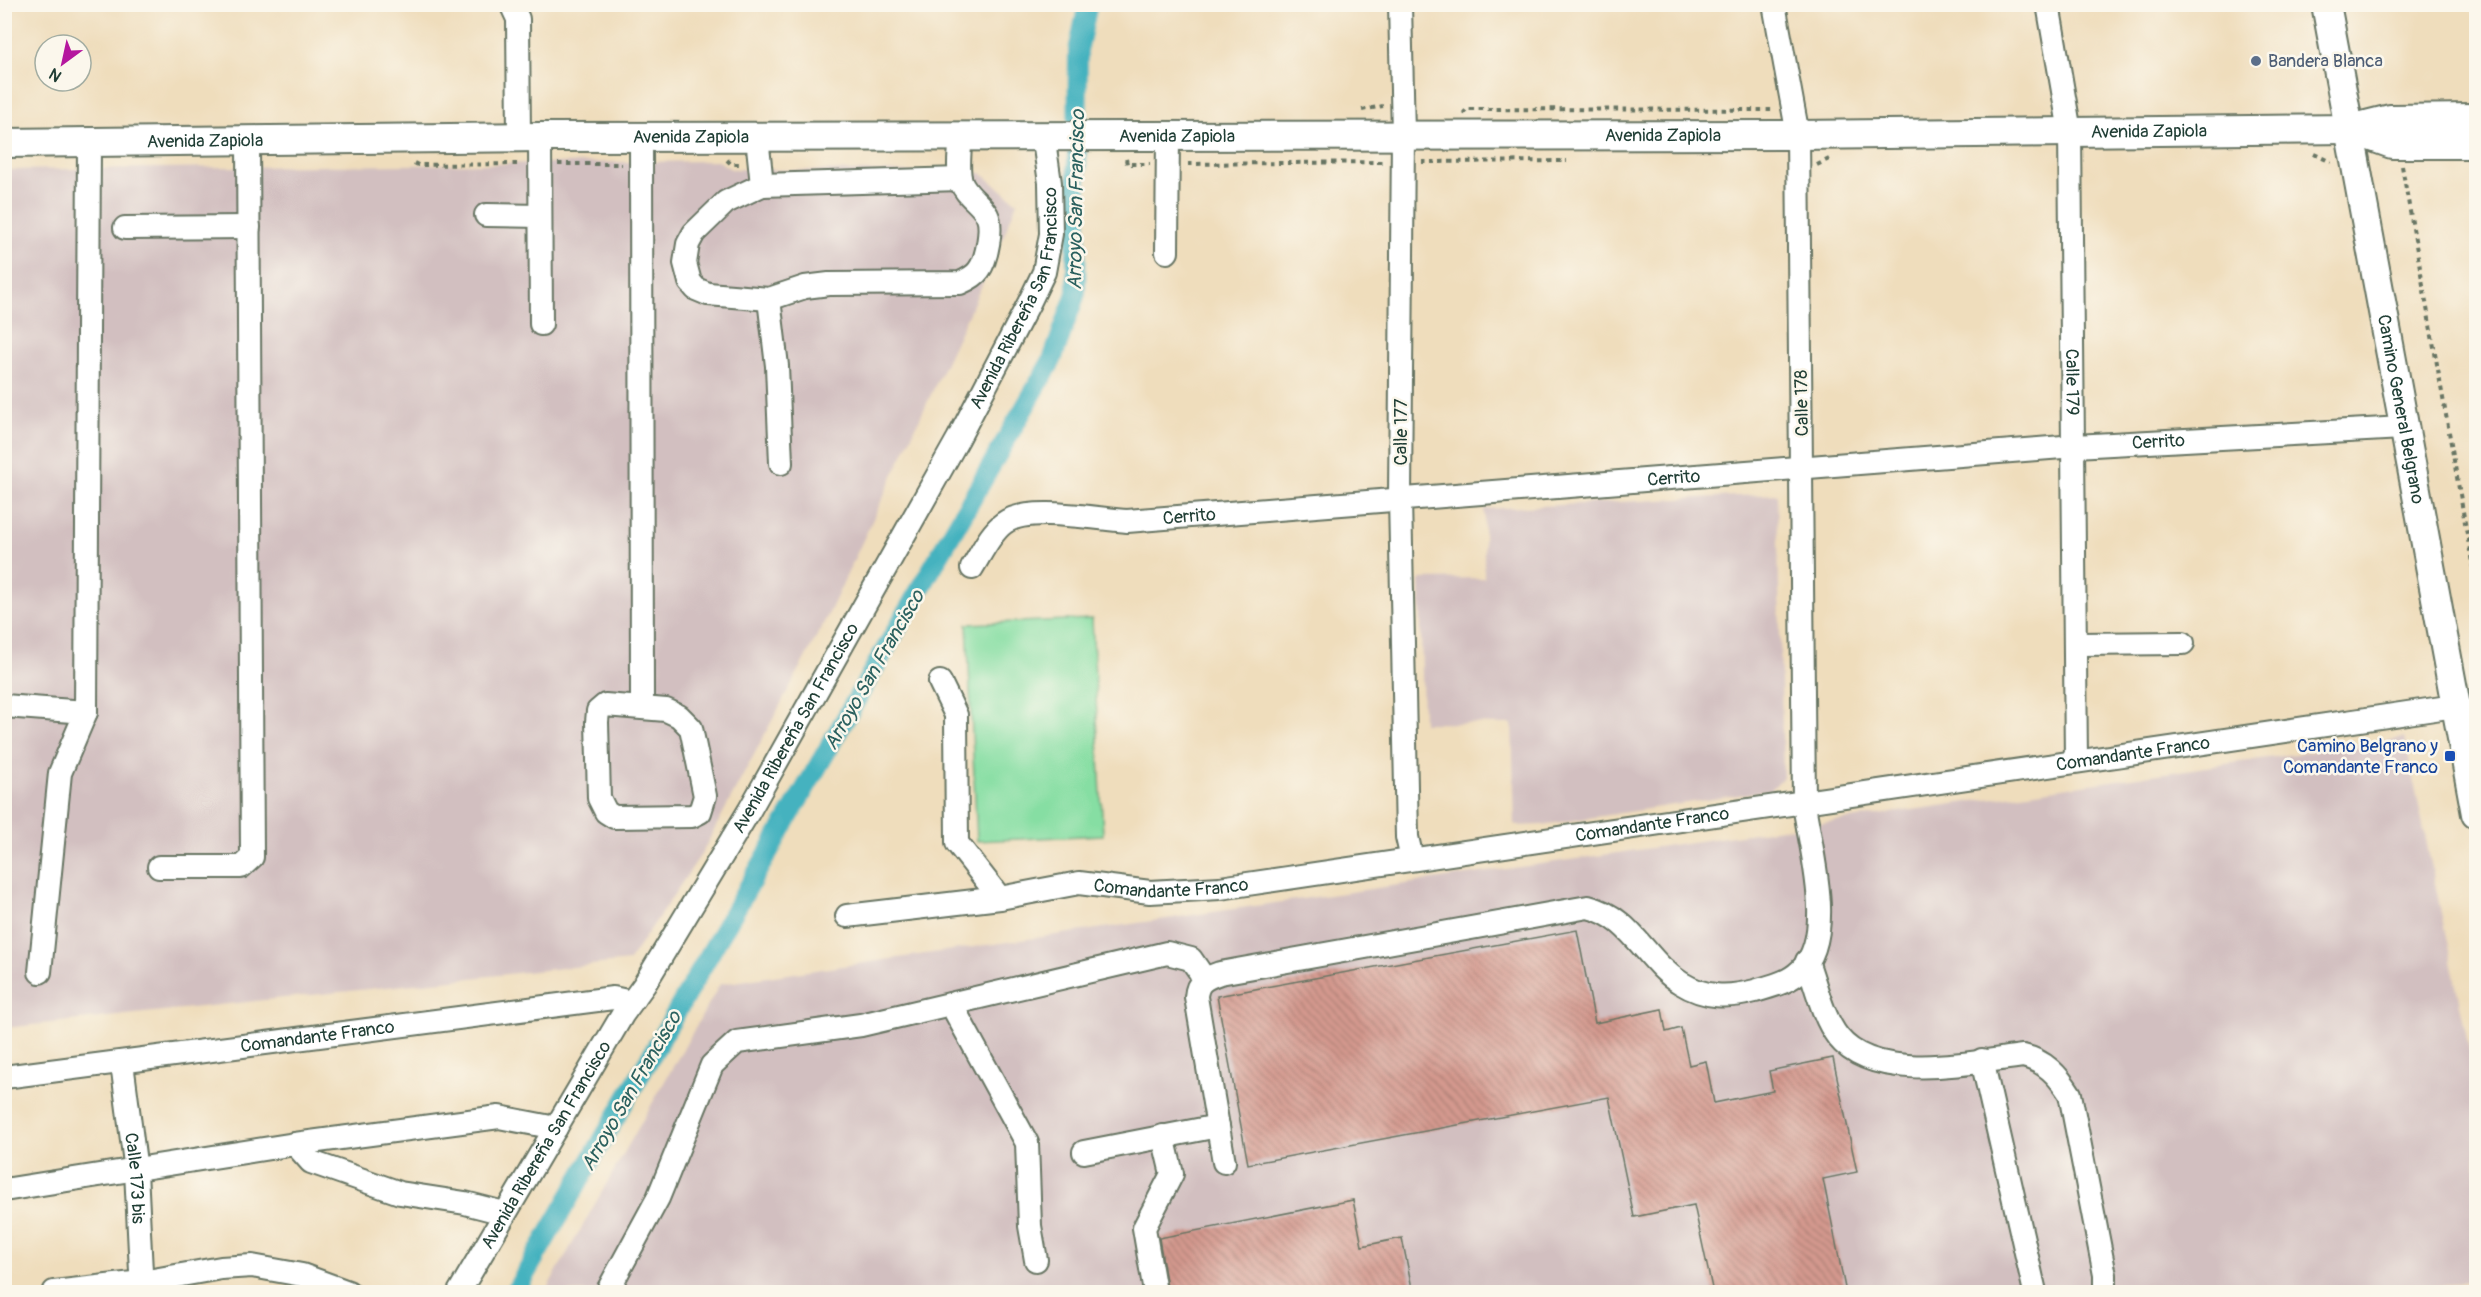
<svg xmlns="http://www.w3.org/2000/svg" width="2481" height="1297" font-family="Pangolin,sans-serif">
  <defs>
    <pattern id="building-back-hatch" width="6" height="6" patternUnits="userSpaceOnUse" patternTransform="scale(1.5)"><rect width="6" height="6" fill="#d4998e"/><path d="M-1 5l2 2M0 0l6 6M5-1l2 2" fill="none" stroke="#ab7e75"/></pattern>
  </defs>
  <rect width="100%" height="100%" fill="#fbf7ec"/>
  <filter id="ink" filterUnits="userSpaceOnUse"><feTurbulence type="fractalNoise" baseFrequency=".0167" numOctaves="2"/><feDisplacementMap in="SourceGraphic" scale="12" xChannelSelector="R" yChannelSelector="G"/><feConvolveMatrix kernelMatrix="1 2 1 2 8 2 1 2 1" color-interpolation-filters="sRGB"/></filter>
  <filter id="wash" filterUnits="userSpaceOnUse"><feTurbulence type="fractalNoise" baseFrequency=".008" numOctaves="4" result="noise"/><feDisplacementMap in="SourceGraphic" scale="24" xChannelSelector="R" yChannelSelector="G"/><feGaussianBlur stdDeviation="1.35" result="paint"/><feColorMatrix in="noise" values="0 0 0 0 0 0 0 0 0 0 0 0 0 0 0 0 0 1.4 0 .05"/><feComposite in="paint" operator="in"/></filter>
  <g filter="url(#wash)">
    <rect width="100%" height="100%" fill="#efddbc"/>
    <g fill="#d2bfc0">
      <polygon points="718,161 731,169 981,173 1017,202 996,255 830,611 702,853 629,961 5,1028 4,170"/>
      <polygon points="1777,494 1783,777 1771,790 1543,825 1515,826 1512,724 1423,723 1420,579 1484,578 1484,509"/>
      <polygon points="2405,738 2476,1082 2476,1279 2415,1292 545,1292 720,984"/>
    </g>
    <polygon fill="#86dea3" stroke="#528e6c" stroke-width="1.5" points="1092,619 1103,835 977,841 967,624"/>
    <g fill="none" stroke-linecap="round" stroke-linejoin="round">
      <polyline stroke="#44b2bf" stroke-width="20" points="515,1292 1052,360 1076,293 1078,51 1088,4"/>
    </g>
    <g id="blocks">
      <g fill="url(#building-back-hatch)">
        <polygon points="1577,930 1595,1023 1662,1009 1666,1032 1681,1028 1689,1065 1706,1061 1714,1103 1773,1091 1769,1071 1833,1058 1857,1172 1823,1179 1846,1293 1713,1293 1694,1205 1634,1217 1609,1097 1248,1164 1217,996"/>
        <polygon points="1353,1200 1362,1246 1402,1238 1413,1293 1168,1293 1159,1238"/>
      </g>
    </g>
  </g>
  <g filter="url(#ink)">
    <use href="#blocks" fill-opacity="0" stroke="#687564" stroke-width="1.5"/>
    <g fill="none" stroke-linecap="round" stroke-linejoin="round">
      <defs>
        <g id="minor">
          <polyline points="511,4 518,19 519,137"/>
          <polyline points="1400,4 1403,134 1400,498 1407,837 1412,859"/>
          <path id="s1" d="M2048,4L2070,132L2076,760"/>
          <polyline points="540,137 541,324"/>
          <path d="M757,137L762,185L726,202L694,233L688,244L685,263L690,282L696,289L708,294L769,299L805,287L829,284L960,283C967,280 975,276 979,270C987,259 993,227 987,215C980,202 966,196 961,182C957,169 960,149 961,135"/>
          <polyline points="641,138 642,706"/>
          <polyline points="762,185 960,179"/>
          <polyline points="486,215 540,216"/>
          <polyline points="125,228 249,227"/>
          <polyline points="1167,252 1168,134"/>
          <polyline points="769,299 777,366 781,463"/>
          <path id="s2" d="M972,568C981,554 990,533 1004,523C1028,505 1096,519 1127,521L2075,446L2403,428"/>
          <polyline points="2076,644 2183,643"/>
          <polyline points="940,682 956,715 957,843 1000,898"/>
          <polygon points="605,705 666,710 679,716 691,728 705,796 700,812 692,816 614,817 606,812 599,798 597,722 598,711"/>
          <polyline points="4,706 86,712"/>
          <polyline points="159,867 241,867 252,857 248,141"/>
          <path id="s3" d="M847,916L1000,898L1079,883L1150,892L1220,888L2455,706"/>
          <path d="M1807,961C1816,985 1822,1016 1838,1037C1875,1084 1972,1062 2023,1056C2045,1061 2058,1075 2070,1094L2105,1275V1292"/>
          <polyline points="40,972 60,773 86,712 89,142"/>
          <polyline points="951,1004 1027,1143 1030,1226 1036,1260"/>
          <polyline points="1982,1060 2035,1292"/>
          <path id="s4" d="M122,1063L136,1171L142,1292"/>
          <path id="s5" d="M4,1077L613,998L631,1002"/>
          <polyline points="295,1144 311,1162 400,1193 465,1203 504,1213"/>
          <polyline points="1084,1152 1218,1126"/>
          <path d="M1224,1162L1196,997C1197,981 1206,978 1220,973L1588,907C1632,917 1645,961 1681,983C1705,998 1728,998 1755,991C1771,986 1788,983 1800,971C1837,937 1810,848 1804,804L1798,135L1774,4"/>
          <polyline points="4,1190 295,1144 499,1117 556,1128"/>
          <polyline points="54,1292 142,1282 221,1268 252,1266 302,1275 348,1292"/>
          <path id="s6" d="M459,1292L623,1014L644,985L749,811L958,439L1029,303L1044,272L1051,234L1050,183L1043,134"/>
          <polyline points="607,1292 658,1198 712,1065 737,1042 861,1025 1167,953 1191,959 1204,978"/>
          <polyline points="1155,1292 1144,1228 1172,1174 1163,1136"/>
        </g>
        <g id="major">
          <path id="s7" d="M2326,4L2476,814"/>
          <polyline points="2350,129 2392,144 2476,144"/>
          <path id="s8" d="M4,143L540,137L1798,135L2350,129L2390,119L2476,118"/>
        </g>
      </defs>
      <use href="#minor" stroke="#687564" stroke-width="26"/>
      <use href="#major" stroke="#687564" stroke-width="32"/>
      <g stroke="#687564" stroke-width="4" stroke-dasharray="4.5 4.5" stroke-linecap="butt">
        <polyline points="1362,110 1383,106"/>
        <polyline points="1463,114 1467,109 1774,110"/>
        <polyline points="2314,154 2331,162"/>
        <polyline points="1126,159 1127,164 1150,164"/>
        <polyline points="727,160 731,164 742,164"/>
        <polyline points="1422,162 1567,161"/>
        <polyline points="414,163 418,165 520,164"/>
        <polyline points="558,164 622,164"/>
        <polyline points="1188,164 1384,162"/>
        <polyline points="1817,165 1831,158"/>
        <polyline points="2402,166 2476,585"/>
      </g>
      <use href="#minor" stroke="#fff" stroke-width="22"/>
      <use href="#major" stroke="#fff" stroke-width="28"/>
    </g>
  </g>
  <circle fill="#5c6f8a" stroke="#fbf7ec" stroke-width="2" cx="2256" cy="61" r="6"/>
  <rect fill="#1a4fb4" stroke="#fbf7ec" stroke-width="2" x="2444" y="750" width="12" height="12" rx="3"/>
  <g text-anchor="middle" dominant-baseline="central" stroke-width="5" stroke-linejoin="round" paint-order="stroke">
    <g font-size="18" fill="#4e5e75" stroke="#fbf7ec" text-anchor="start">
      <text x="2268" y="61">Bandera Blanca</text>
    </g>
    <g font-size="18" fill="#1f3d34" stroke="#fbf7ec">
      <text stroke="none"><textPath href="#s8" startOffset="2145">Avenida Zapiola</textPath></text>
      <text stroke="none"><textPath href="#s8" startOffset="1173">Avenida Zapiola</textPath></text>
      <text stroke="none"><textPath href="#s8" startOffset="1659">Avenida Zapiola</textPath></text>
      <text stroke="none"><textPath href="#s8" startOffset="687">Avenida Zapiola</textPath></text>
      <text stroke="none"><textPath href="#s8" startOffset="201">Avenida Zapiola</textPath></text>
      <text stroke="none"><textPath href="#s6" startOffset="1143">Avenida Ribereña San Francisco</textPath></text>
      <text stroke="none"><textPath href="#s1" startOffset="380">Calle 179</textPath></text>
      <text transform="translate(1802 403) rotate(-91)">Calle 178</text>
      <text stroke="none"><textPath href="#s7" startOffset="412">Camino General Belgrano</textPath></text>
      <text transform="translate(1401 432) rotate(-90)">Calle 177</text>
      <text stroke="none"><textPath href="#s2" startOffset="1215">Cerrito</textPath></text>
      <text stroke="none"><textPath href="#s2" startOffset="729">Cerrito</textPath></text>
      <text stroke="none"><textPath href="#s2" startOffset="243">Cerrito</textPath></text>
      <text stroke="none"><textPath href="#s6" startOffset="657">Avenida Ribereña San Francisco</textPath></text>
      <text stroke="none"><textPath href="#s3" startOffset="1299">Comandante Franco</textPath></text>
      <text stroke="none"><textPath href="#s3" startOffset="813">Comandante Franco</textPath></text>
      <text stroke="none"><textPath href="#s3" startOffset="327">Comandante Franco</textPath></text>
      <text stroke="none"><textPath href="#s5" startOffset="316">Comandante Franco</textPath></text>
      <text stroke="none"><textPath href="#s6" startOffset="171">Avenida Ribereña San Francisco</textPath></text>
      <text stroke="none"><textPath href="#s4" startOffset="116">Calle 173 bis</textPath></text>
    </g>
    <g font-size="18" fill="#164399" stroke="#fbf7ec" text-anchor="end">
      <text x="2438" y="746">Camino Belgrano y<tspan x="2438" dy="21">Comandante Franco</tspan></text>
    </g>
    <g font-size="20" font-style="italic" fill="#2a605e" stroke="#fbf7ec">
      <text transform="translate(1076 200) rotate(-89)">Arroyo San Francisco</text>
      <text transform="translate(874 670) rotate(-60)">Arroyo San Francisco</text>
      <text transform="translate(631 1091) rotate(-60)">Arroyo San Francisco</text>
    </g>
  </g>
  <rect width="2481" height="1297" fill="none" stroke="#fbf7ec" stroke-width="24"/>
  <g transform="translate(63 63) rotate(213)"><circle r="28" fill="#fbf7ec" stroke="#a3ada2" stroke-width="1.5"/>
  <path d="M0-4.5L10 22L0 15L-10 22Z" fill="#b5179e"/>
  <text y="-9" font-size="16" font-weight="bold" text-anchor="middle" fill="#1f3d34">N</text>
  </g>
</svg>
